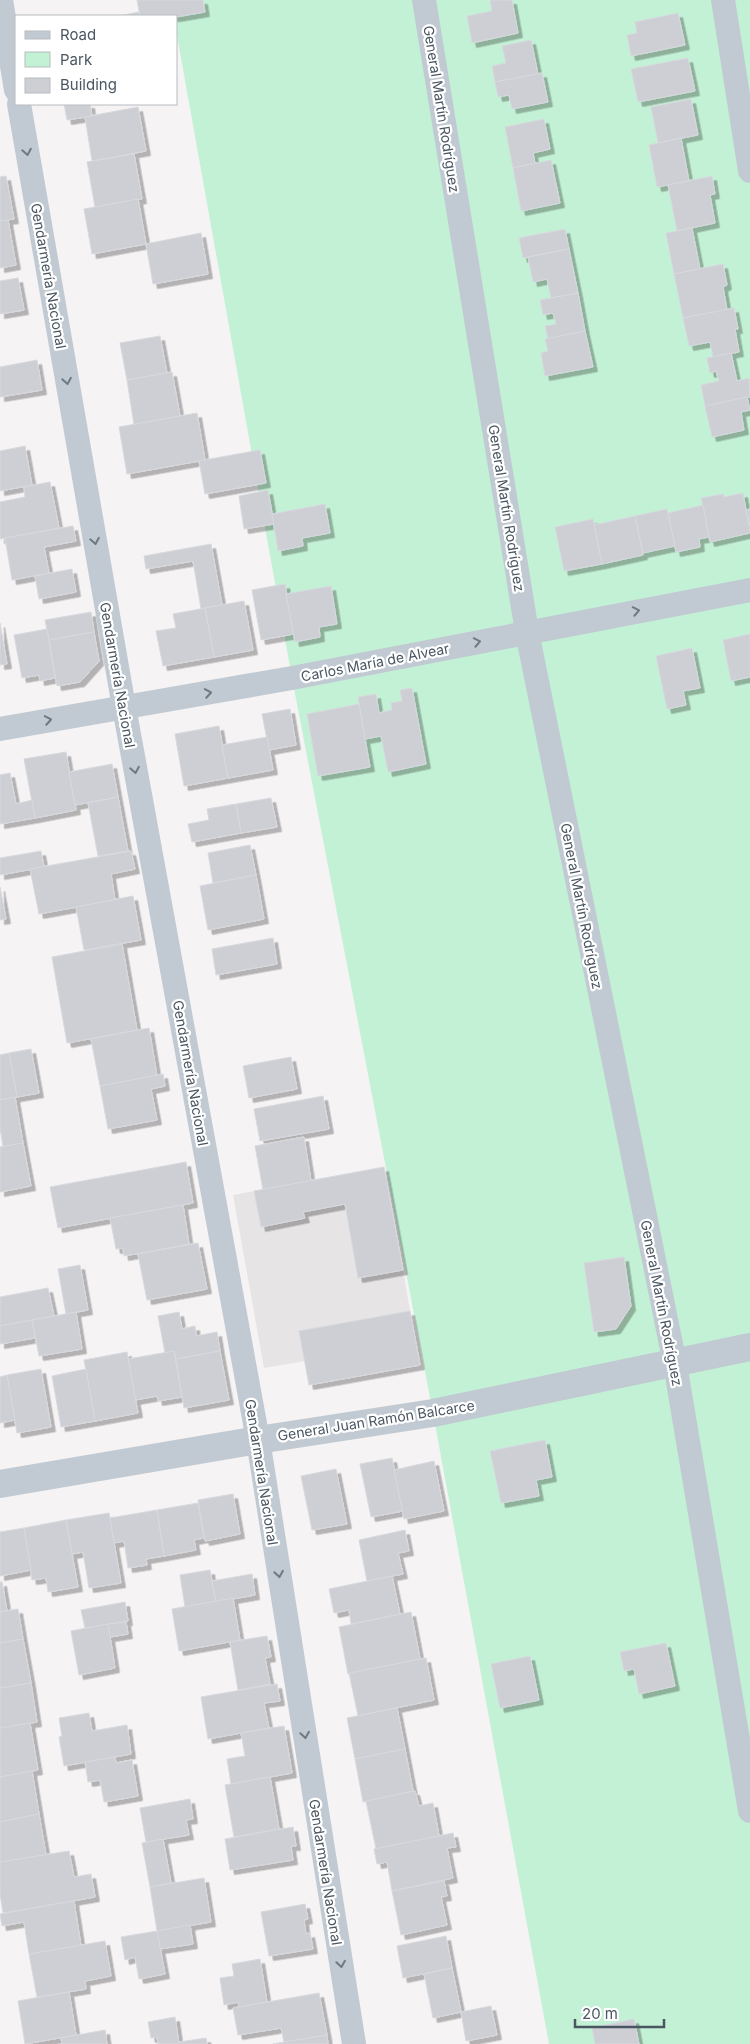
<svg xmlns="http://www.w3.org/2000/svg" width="750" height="2044" font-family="Inter,sans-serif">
  <defs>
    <filter id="shadow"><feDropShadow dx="4.5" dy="4.5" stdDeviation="0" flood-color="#0004"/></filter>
  </defs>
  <rect width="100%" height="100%" fill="#f5f3f3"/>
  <polygon fill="#e6e4e5" points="254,1191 261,1227 304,1219 303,1212 345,1204 358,1278 403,1270 410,1311 300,1331 305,1361 264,1368 233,1195"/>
  <polygon fill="#c3f1d5" points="171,0 750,0 750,2044 549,2044 433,1413 292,678 176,30 176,16"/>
  <g fill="#cdcfd5" stroke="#d7d9de" filter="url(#shadow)">
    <polygon points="137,0 203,0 205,12 176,17 140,16"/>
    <polygon points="490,0 512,0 518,33 472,43 467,16 492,11"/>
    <polygon points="139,12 140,16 119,16"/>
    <polygon points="678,13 685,45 631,56 627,35 637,33 635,22"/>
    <polygon points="531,40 538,74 495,82 492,66 506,63 502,46"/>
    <polygon points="688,58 695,91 638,102 631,69"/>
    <polygon points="542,73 548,102 512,109 509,95 498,97 495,82"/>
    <polygon points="691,99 698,135 658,143 651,107"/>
    <polygon points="64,104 90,104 92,116 67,120"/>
    <polygon points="138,107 146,151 92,161 85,117"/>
    <polygon points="544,119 550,149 533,153 535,163 513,168 505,127"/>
    <polygon points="681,138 689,181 657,187 649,145"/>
    <polygon points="134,154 142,199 95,207 87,162"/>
    <polygon points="551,160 560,203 521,211 513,168"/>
    <polygon points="6,176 14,219 0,221 0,177"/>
    <polygon points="712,176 715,194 710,195 715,223 677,231 668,185"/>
    <polygon points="138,199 146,244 92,254 84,209"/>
    <polygon points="8,220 16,265 0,268 0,221"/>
    <polygon points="692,228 700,269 674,274 666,233"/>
    <polygon points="565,229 569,249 523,258 519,238"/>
    <polygon points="201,233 208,274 153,284 146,244"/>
    <polygon points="569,249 578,293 551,298 547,279 533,282 528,257"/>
    <polygon points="723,264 727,285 723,287 727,310 683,318 674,274"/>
    <polygon points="18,278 24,310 0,314 0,281"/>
    <polygon points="578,293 585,331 548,339 545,326 556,324 553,313 543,315 540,300"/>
    <polygon points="734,308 738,329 735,329 739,352 713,357 710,342 689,346 683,318"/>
    <polygon points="585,331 593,367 545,376 541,353 548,351 545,339"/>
    <polygon points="160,336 167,373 127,380 120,343"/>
    <polygon points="731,353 737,381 749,378 750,397 705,406 701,385 719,381 716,371 710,373 707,358"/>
    <polygon points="37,360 42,390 0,397 0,367"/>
    <polygon points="172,372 180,416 134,425 127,380"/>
    <polygon points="747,397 750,410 741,412 744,430 712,437 705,406"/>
    <polygon points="197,413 205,460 127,474 119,427"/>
    <polygon points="25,446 32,485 0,491 0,451"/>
    <polygon points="260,450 266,483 205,494 199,461"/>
    <polygon points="50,482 59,528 0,539 0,502 25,497 24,487"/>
    <polygon points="268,490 274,524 244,529 239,496"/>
    <polygon points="743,493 750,533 710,542 701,498 723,494 724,497"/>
    <polygon points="325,504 330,533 302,538 303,546 278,551 272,514"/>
    <polygon points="703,505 709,537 699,539 700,547 676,552 668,513"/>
    <polygon points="667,509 675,546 643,553 635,516"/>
    <polygon points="750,509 750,526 746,510"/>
    <polygon points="635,516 643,555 602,564 594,525"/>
    <polygon points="593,519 602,564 564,571 555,527"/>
    <polygon points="73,526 76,541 44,547 49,573 12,580 5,538"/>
    <polygon points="211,544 222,605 201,609 193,561 146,569 144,556"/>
    <polygon points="72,569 76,592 39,599 35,576"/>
    <polygon points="285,584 294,634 261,640 252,590"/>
    <polygon points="331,586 337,624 319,627 320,637 295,642 286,594"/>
    <polygon points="244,601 253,650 214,657 205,608"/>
    <polygon points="205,608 214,657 163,666 156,631 176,628 173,614"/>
    <polygon points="91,612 94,632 49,640 45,620"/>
    <polygon points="0,623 7,664 0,665"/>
    <polygon points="47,629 55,678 40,681 39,675 22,678 14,635"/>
    <polygon points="94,632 99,661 80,682 57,686 49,640"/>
    <polygon points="750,634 750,677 731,681 723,640"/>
    <polygon points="692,648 700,688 683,691 686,705 667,709 656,656"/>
    <polygon points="412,688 426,764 388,772 381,736 365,739 358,697 376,694 379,713 392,710 391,703 402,701 400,690"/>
    <polygon points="359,704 370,767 318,776 307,714"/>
    <polygon points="290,709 296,745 269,750 262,714"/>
    <polygon points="219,726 228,778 184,786 175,734"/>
    <polygon points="267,737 273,770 228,778 222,745"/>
    <polygon points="66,752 76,810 35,818 24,759"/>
    <polygon points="112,764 118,797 75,805 69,772"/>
    <polygon points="10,773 16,804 32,800 35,818 0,824 0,775"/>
    <polygon points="118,797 128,851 98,856 88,803"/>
    <polygon points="271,798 277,827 241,833 236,804"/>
    <polygon points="236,804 241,833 192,842 188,824 209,820 207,809"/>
    <polygon points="250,845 256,875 213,883 208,853"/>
    <polygon points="41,851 44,867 0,875 0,858"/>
    <polygon points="131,851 135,869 111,874 115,900 39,914 30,869"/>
    <polygon points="256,875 264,919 208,930 200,886"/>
    <polygon points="0,887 6,919 0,920"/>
    <polygon points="133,896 141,940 84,950 76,907"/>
    <polygon points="273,938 277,964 216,975 212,949"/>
    <polygon points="122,944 137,1030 67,1043 52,957"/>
    <polygon points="149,1028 157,1076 100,1086 91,1039"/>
    <polygon points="31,1049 39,1093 17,1097 9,1053"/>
    <polygon points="9,1053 17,1097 0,1100 0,1055"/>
    <polygon points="291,1057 297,1089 249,1098 243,1066"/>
    <polygon points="163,1074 165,1086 151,1089 157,1120 108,1129 100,1086"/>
    <polygon points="323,1096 329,1129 260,1141 254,1109"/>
    <polygon points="15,1097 23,1143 3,1147 0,1128 0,1100"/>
    <polygon points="304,1137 311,1181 263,1190 255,1146"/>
    <polygon points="23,1143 31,1186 0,1192 0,1147"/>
    <polygon points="186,1162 193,1203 58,1228 50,1187"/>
    <polygon points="384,1167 403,1270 358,1278 345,1204 303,1212 305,1218 261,1227 254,1191"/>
    <polygon points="183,1205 189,1244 124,1256 123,1248 116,1249 110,1218"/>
    <polygon points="198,1243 207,1289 147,1300 138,1254"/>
    <polygon points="624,1257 631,1306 616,1329 594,1332 584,1263"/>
    <polygon points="80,1265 88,1310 66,1314 58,1269"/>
    <polygon points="48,1288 54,1316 0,1326 0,1297"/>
    <polygon points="410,1311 420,1365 309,1385 299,1331"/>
    <polygon points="76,1312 82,1349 39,1356 32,1320"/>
    <polygon points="179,1312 182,1329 195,1326 196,1336 217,1332 220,1351 176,1359 174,1351 165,1353 158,1316"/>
    <polygon points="32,1320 35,1338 0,1344 0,1326"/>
    <polygon points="174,1351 182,1397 158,1401 157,1396 135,1400 128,1359"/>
    <polygon points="220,1351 229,1400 184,1408 176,1359"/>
    <polygon points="127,1352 138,1413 95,1421 84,1360"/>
    <polygon points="41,1369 51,1427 17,1433 7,1375"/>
    <polygon points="86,1369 95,1421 61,1427 52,1376"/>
    <polygon points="7,1375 15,1420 0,1423 0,1377"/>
    <polygon points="545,1440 552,1477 536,1480 539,1496 501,1503 490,1451"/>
    <polygon points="392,1458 403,1511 371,1517 360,1464"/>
    <polygon points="434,1461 444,1511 404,1519 394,1470"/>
    <polygon points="336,1469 347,1524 312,1530 301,1476"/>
    <polygon points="233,1494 240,1534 205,1541 198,1500"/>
    <polygon points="198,1503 204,1538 194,1540 196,1550 164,1556 157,1510"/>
    <polygon points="157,1510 164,1556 146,1559 147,1565 128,1568 124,1541 114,1543 110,1518"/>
    <polygon points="109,1513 121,1583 89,1588 83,1552 72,1554 66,1520"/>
    <polygon points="66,1520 78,1587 48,1592 46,1578 32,1580 24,1528"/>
    <polygon points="24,1528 31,1570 0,1576 0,1532"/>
    <polygon points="405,1530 409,1551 398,1553 403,1574 367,1581 359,1540"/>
    <polygon points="210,1570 216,1602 185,1607 180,1575"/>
    <polygon points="252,1574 255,1595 216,1602 212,1581"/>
    <polygon points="392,1576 400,1614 351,1624 349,1610 334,1613 329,1589"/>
    <polygon points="0,1582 2,1582 7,1611 0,1612"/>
    <polygon points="233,1598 240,1640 179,1651 172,1609"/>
    <polygon points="125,1602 128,1621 85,1628 81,1610"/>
    <polygon points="18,1609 23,1639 0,1643 0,1612"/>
    <polygon points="411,1612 420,1659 348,1674 339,1627"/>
    <polygon points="126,1622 128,1634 110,1637 108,1624"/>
    <polygon points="108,1624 115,1668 79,1675 71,1631"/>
    <polygon points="267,1636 271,1657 265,1658 270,1684 238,1690 230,1642"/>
    <polygon points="23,1639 31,1683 0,1688 0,1643"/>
    <polygon points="666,1643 675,1686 639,1694 634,1669 624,1671 620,1652"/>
    <polygon points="530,1656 539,1700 500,1708 491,1664"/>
    <polygon points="426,1658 434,1700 358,1716 349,1673"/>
    <polygon points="31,1683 37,1722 0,1728 0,1688"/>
    <polygon points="277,1684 280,1701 264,1703 269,1728 208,1739 201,1697"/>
    <polygon points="397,1708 405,1749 355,1759 347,1718"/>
    <polygon points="89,1713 92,1731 127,1725 131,1754 64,1766 59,1737 62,1736 59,1718"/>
    <polygon points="30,1723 38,1770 0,1777 0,1728"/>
    <polygon points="284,1726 292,1773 231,1784 227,1759 245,1756 241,1733"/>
    <polygon points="405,1749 413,1791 363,1802 355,1759"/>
    <polygon points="115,1757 116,1763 132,1760 138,1796 104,1802 100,1780 88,1782 85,1762"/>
    <polygon points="32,1771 39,1814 0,1822 0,1777"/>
    <polygon points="270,1777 279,1829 234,1837 225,1785"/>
    <polygon points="415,1791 419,1806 433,1803 439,1836 376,1849 366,1801"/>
    <polygon points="190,1799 193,1819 186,1820 189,1835 146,1842 140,1808"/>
    <polygon points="39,1814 46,1855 0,1862 0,1822"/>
    <polygon points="293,1827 296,1846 291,1846 293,1860 230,1870 225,1839"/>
    <polygon points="453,1833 456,1847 447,1848 453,1878 392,1891 387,1862 377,1864 374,1849"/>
    <polygon points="163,1839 171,1883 150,1887 142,1843"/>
    <polygon points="69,1851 74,1877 91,1874 95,1897 3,1913 0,1894 0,1862"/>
    <polygon points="204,1878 211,1922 157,1931 150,1887"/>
    <polygon points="444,1881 447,1896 441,1897 447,1925 401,1935 392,1891"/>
    <polygon points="74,1901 81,1946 29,1954 24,1922 2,1926 0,1914"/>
    <polygon points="305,1904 308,1919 304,1920 306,1934 310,1933 313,1949 269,1956 261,1912"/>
    <polygon points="190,1925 193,1944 160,1949 157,1931"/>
    <polygon points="157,1931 165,1974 139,1979 135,1957 125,1960 121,1937"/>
    <polygon points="446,1936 452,1968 403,1978 397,1946"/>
    <polygon points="105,1941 111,1976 85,1981 86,1989 37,1997 29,1954"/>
    <polygon points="260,1959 267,2002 239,2007 238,2002 224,2005 220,1978 234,1976 232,1964"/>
    <polygon points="452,1968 461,2012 433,2018 424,1974"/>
    <polygon points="69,1992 76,2035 25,2044 18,2001"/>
    <polygon points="319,1993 327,2035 284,2042 281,2028 238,2035 233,2008"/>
    <polygon points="491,2006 497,2035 466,2041 461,2012"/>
    <polygon points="175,2017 179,2044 158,2044 157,2037 151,2038 148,2022"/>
    <polygon points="634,2019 639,2044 595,2044 592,2028"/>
    <polygon points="105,2030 107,2044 62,2044 61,2038"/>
    <polygon points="327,2035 328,2044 273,2044 284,2042"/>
    <polygon points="206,2038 207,2044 179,2044 179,2042"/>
  </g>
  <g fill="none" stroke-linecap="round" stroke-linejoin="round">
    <g stroke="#c1cad2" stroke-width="24">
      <polyline points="1,0 16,90"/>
      <polyline points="424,0 527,632 675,1364 750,1811"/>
      <polyline points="723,0 750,171"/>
      <polyline points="19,104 124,707 258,1440 354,2044"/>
      <polyline points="0,729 292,678 750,590"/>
    </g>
    <polyline stroke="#c1cad2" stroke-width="28" points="0,1484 258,1440 433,1413 750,1347"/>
  </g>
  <defs><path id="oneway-chevron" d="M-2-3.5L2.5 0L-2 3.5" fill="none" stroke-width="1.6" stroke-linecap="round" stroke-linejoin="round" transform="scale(1.25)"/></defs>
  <g stroke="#6e7983">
    <use href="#oneway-chevron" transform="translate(27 152) rotate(80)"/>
    <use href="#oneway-chevron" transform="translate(67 381) rotate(80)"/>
    <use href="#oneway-chevron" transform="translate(95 541) rotate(80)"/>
    <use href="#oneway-chevron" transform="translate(636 611) rotate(-11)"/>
    <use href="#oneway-chevron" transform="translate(477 642) rotate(-11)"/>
    <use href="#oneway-chevron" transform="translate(208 693) rotate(-10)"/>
    <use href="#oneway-chevron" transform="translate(48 720) rotate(-10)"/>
    <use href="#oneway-chevron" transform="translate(135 770) rotate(80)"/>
    <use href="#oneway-chevron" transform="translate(279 1574) rotate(81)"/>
    <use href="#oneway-chevron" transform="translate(305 1735) rotate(81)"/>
    <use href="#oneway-chevron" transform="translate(341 1964) rotate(81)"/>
  </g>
  <g text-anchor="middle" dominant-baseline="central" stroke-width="4.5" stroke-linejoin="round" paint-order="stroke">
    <g font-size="14" fill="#4a5661" stroke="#fff">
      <text transform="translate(442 109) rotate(81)">General Martín Rodríguez</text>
      <text transform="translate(49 276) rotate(80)">Gendarmería Nacional</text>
      <text transform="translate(507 508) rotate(81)">General Martín Rodríguez</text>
      <text transform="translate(375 662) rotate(-11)">Carlos María de Alvear</text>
      <text transform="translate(118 675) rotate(80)">Gendarmería Nacional</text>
      <text transform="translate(582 906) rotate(79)">General Martín Rodríguez</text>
      <text transform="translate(191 1073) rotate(80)">Gendarmería Nacional</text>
      <text transform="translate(662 1303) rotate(79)">General Martín Rodríguez</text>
      <text transform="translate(376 1420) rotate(-9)">General Juan Ramón Balcarce</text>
      <text transform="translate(262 1472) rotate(81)">Gendarmería Nacional</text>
      <text transform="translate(326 1872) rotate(81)">Gendarmería Nacional</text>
    </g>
  </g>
  <rect x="15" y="15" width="162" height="90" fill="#ffffff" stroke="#b7bbc0"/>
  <rect x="25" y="31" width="25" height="8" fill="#c1cad2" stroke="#b7bbc0"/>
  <text x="60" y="40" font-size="15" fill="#4a5661">Road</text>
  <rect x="25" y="52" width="25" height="15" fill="#c3f1d5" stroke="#b7bbc0"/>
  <text x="60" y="65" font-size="15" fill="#4a5661">Park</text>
  <rect x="25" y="78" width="25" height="15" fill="#cdcfd5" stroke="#b7bbc0"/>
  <text x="60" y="90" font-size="15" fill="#4a5661">Building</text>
  <path d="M575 2019v8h89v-8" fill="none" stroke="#4a5661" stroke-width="2.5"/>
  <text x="582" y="2019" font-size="15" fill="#4a5661" stroke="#ffffff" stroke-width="4" paint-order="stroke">20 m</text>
</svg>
